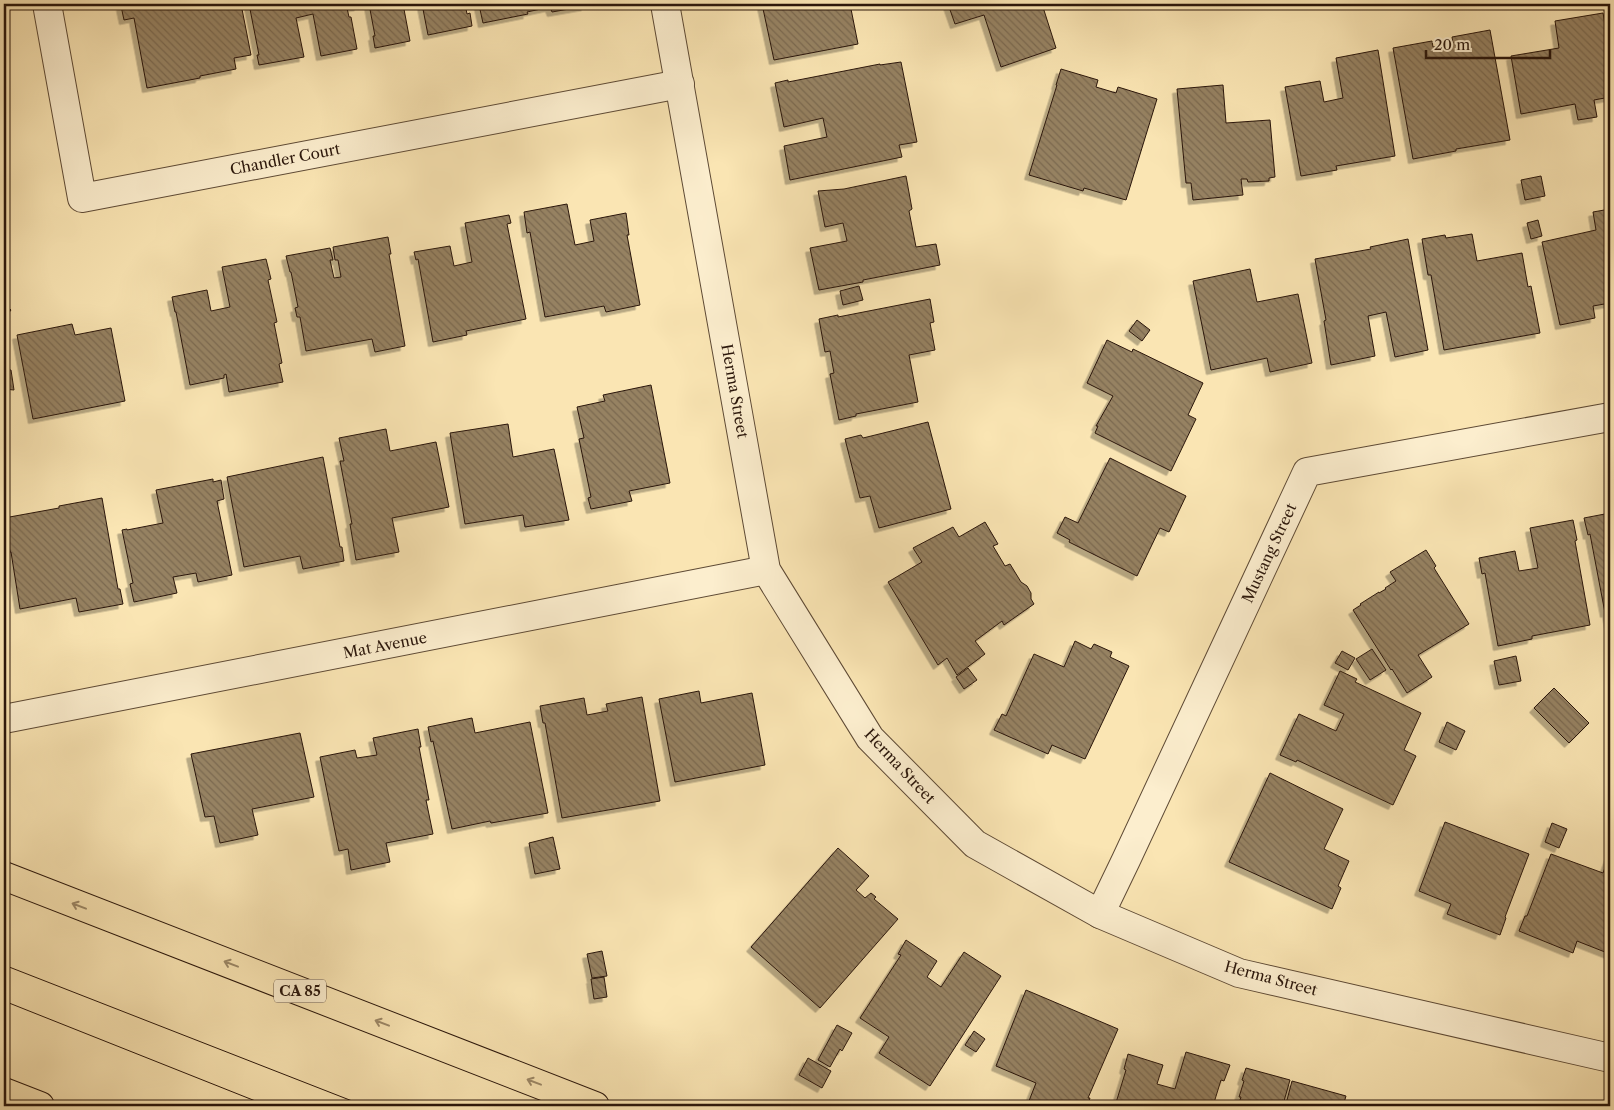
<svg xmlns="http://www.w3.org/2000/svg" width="1614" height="1110" font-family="'Libre Caslon Text',serif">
  <defs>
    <pattern id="building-back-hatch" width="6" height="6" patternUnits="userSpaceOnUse" patternTransform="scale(1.25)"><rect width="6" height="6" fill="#968262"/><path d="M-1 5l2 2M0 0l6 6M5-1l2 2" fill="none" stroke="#7b694f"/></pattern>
    <filter id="shadow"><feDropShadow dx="-4.5" dy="4.5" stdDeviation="0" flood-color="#0004"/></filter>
  </defs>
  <rect width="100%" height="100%" fill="#fae5b3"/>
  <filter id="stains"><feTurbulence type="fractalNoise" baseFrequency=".004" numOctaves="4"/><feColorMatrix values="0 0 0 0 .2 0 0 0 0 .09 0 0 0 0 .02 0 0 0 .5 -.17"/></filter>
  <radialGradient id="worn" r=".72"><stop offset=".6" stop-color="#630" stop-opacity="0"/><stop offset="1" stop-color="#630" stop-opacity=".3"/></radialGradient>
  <g fill="url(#building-back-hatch)" stroke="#2a160b" filter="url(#shadow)">
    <polygon points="131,4 225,4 226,6 241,4 251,55 234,58 236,69 200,76 200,78 147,88 134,18 124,20 121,6"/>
    <polygon points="249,4 358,4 359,6 347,8 349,17 351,17 357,49 321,56 313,14 296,18 304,57 259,65 257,55 259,55"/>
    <polygon points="369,4 403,4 410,41 375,48 373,36 375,36"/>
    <polygon points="422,4 465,4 467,14 470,13 472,26 428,35"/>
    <polygon points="484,4 585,4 586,6 552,12 550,7 527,12 528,14 483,23 479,5"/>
    <polygon points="762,4 850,4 858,44 774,60"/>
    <polygon points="948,4 1042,4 1056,48 1001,67 984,15 955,24"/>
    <polygon points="1603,13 1610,53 1610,97 1594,100 1597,117 1578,120 1575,104 1521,114 1511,56 1559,48 1555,21"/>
    <polygon points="1490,30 1510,140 1456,149 1456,151 1413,159 1393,48 1432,41 1433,47 1453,43 1452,37"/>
    <polygon points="1378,50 1395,156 1336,166 1337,170 1301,176 1285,87 1320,81 1324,102 1343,98 1336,58"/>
    <polygon points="901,62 917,142 899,145 902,157 790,180 784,146 827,137 823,118 784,127 775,83 788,80 788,82 880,64 880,65"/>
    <polygon points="1061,69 1098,80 1096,87 1116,93 1118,87 1157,99 1126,200 1084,188 1083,191 1029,175 1057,85 1056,85"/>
    <polygon points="1223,85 1226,123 1270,120 1275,177 1269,178 1269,181 1248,182 1247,179 1241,179 1243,195 1193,200 1191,183 1186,183 1177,89"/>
    <polygon points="906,176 912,209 909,211 916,247 936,244 940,265 863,280 863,282 819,290 810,248 847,241 843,223 825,227 818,191 844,189"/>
    <polygon points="1541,176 1545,196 1525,200 1521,180"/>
    <polygon points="567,204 575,245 594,241 590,220 626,213 629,235 627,235 640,305 606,312 604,306 545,317 530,232 527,233 524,212"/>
    <polygon points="1610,209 1610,303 1593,306 1595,318 1560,325 1542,242 1596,230 1593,212"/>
    <polygon points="509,215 511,223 507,224 526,319 466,331 467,335 433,342 418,259 416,260 414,252 450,246 454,266 472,262 465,223"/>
    <polygon points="1538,220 1542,236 1531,239 1527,223"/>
    <polygon points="1472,234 1477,261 1522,253 1528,287 1531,286 1540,333 1444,350 1431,275 1428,275 1422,239 1445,235 1446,238"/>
    <polygon points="388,237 391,254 389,254 405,346 375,352 372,339 306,351 300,317 297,317 295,308 298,307 291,272 290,272 286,256 330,248 333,260 330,260 334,278 341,277 338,260 335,260 333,247"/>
    <polygon points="1408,239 1428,350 1395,357 1386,312 1368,316 1375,356 1331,365 1324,321 1326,320 1315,259 1371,249 1370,247"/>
    <polygon points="266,259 271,279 268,280 277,322 274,323 282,363 279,364 283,382 229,392 226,374 224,375 224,378 190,385 176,312 175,312 172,297 207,290 211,311 230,307 222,267"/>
    <polygon points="1250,269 1257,302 1298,294 1312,363 1270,372 1267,358 1211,370 1193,281"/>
    <polygon points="859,286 863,300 843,305 840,291"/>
    <polygon points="930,299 934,322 930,323 935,350 909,355 918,402 856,414 856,416 839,420 830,374 834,373 830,351 825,352 819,319 838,315 838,317"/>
    <polygon points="4,303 11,310 4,319"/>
    <polygon points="1137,320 1150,330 1142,341 1129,331"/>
    <polygon points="72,324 75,335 111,328 125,401 33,419 17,335"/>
    <polygon points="1107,340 1132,352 1133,349 1203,383 1188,415 1196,419 1171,471 1095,433 1098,426 1096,426 1113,396 1087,383"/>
    <polygon points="4,369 11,370 14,390 4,389"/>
    <polygon points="651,385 670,483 629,491 632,501 591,509 588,498 591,497 579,439 584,438 577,407 605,401 603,395"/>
    <polygon points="928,422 951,509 879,528 870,496 860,498 845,439 861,435 863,438"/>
    <polygon points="508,424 513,457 554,449 569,520 525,527 523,515 465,524 450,433"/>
    <polygon points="386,429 390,451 436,442 449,507 392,518 399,552 356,560 350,524 352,524 340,461 344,461 339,438"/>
    <polygon points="323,457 340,547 342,547 344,561 303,569 300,556 244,567 227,477"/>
    <polygon points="1110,458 1186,496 1169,532 1160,528 1137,576 1069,542 1070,540 1057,533 1065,517 1078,523"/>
    <polygon points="213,479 213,482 221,480 224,499 217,501 232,575 198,582 196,573 173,577 177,593 134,602 130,584 133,583 122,530 127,529 127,530 163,523 156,490"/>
    <polygon points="102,498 118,589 120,589 123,604 79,612 76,598 20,609 11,552 10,552 4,518 59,508 59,506"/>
    <polygon points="1610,513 1610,628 1607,612 1605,613 1590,534 1588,535 1584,518"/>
    <polygon points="1573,520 1577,540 1575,541 1590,625 1532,636 1532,639 1498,646 1485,573 1482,574 1479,558 1515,551 1519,571 1538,568 1530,528"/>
    <polygon points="985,522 998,544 993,546 1005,566 1010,564 1021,582 1027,586 1031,593 1031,599 1034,604 1004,625 1002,621 975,641 985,654 957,675 947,658 938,665 888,582 922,562 913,548 953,527 959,537"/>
    <polygon points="1426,550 1436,566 1434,568 1469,624 1418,655 1432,677 1407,693 1392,669 1391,670 1353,610 1361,605 1360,604 1379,592 1379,593 1386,589 1385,588 1396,581 1390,572"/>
    <polygon points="1075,641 1091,649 1094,644 1112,652 1110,657 1129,666 1085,759 1052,745 1048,754 994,730 1002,714 1006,716 1034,654 1064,667"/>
    <polygon points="1372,649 1386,670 1370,680 1356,659"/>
    <polygon points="1342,651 1355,658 1348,670 1335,663"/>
    <polygon points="1516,656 1521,681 1499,685 1494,661"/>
    <polygon points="968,668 977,680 964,689 956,677"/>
    <polygon points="1340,671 1357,679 1355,682 1421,713 1404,750 1416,756 1393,805 1297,760 1296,762 1280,755 1299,714 1336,731 1344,714 1324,705"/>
    <polygon points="1554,688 1589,723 1569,743 1534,708"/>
    <polygon points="699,691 701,703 752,693 765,765 675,782 659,699"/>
    <polygon points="642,697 660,801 562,818 545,723 543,723 540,706 584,698 587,715 608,711 606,704"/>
    <polygon points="472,718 475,733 530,722 548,813 491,823 490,821 452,829 433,741 431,742 428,727"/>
    <polygon points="1447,722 1465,731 1456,750 1439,742"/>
    <polygon points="418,729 421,747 419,747 429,800 426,800 433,834 386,843 390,862 351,870 348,849 339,851 320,757 355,750 357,758 377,755 373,738"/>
    <polygon points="300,733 314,797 252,809 258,835 220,843 214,816 205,817 191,754"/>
    <polygon points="1270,773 1343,809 1324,849 1349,861 1338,886 1341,888 1332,909 1229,862"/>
    <polygon points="1445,822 1529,854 1505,917 1506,918 1500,935 1447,914 1451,904 1419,891"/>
    <polygon points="1552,823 1567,829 1559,848 1545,842"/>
    <polygon points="553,837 560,869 535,874 529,843"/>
    <polygon points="838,848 869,876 856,890 865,898 871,893 876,897 874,899 898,919 820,1008 751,947"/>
    <polygon points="1551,854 1603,873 1610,854 1610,954 1577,941 1573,953 1519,931 1525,916 1527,916"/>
    <polygon points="906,940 937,961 927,977 941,987 964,952 1001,976 930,1086 879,1053 889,1037 860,1018 901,955 898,954"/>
    <polygon points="602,951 607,976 592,978 587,954"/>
    <polygon points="604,977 607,997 594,999 591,979"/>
    <polygon points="1026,990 1118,1029 1088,1098 1090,1098 1087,1106 1027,1106 1036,1083 996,1066"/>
    <polygon points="837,1025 852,1033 842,1051 840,1049 830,1067 818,1060"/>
    <polygon points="974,1031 985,1039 976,1052 965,1045"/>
    <polygon points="1186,1052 1230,1065 1224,1081 1221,1080 1213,1106 1115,1106 1126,1070 1124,1069 1128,1054 1163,1065 1157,1084 1175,1089"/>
    <polygon points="808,1058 831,1071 822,1088 799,1075"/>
    <polygon points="1246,1068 1290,1080 1284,1101 1282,1100 1280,1106 1238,1106 1241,1097 1239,1097 1244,1081 1242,1080"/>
    <polygon points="1292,1081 1346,1096 1343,1106 1287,1106 1288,1101 1287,1100"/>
    <polygon points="1370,1102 1388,1106 1369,1106"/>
  </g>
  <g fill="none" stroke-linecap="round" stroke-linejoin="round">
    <defs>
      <g id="street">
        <polyline points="47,4 82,198 680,84"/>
        <polyline points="665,4 766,570 870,738 975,844 1100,914 1239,973 1610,1058"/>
        <polyline points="4,719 766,570"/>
        <polyline points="1100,914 1126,860 1307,472 1610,417"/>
      </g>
      <g id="highway">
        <polyline points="4,876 595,1106"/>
        <polyline points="4,1092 40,1106"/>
      </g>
    </defs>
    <use href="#street" stroke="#5e4a35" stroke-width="30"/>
    <use href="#highway" stroke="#2a160b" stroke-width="30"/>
    <use href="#street" stroke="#fceece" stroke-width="28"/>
    <use href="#highway" stroke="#fae5b3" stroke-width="28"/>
    <g stroke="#2a160b" stroke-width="1">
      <polyline points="4,965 365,1106"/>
      <polyline points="4,1001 268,1106"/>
    </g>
  </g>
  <defs><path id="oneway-shaft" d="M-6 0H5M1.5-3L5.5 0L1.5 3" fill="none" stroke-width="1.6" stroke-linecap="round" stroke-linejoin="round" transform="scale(1.25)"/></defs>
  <g stroke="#9c8867">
    <use href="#oneway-shaft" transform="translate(79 906) rotate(-159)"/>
    <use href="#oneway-shaft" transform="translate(231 964) rotate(-159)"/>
    <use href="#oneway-shaft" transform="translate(382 1023) rotate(-159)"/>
    <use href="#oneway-shaft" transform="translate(534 1082) rotate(-159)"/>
  </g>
  <g text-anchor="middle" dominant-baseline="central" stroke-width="4" stroke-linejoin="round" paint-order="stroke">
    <rect fill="#fceece" stroke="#695746" stroke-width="1" x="274" y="979.5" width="52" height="23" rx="4"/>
    <g font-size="14" font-weight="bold" fill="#2a160b">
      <text x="300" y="991">CA 85</text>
    </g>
    <g font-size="15" fill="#2a160b" stroke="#fceece">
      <text transform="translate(285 159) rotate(-11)">Chandler Court</text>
      <text transform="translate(735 391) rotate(80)">Herma Street</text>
      <text transform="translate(1269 553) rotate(-65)">Mustang Street</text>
      <text transform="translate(385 645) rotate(-11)">Mat Avenue</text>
      <text transform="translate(900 766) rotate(47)">Herma Street</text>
      <text transform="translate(1271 978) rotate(15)">Herma Street</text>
    </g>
  </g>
  <rect width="1614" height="1110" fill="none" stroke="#fae5b3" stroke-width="20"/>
  <rect x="5" y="5" width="1604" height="1100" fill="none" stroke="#2a160b" stroke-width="2.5"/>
  <rect x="10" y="10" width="1594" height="1090" fill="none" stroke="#2a160b"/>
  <path d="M1426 50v8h124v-8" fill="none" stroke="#2a160b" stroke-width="2.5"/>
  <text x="1434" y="50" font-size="15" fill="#2a160b" stroke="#fceece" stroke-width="4" paint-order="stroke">20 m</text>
  <rect width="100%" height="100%" filter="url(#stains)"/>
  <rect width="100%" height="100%" fill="url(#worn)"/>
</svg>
